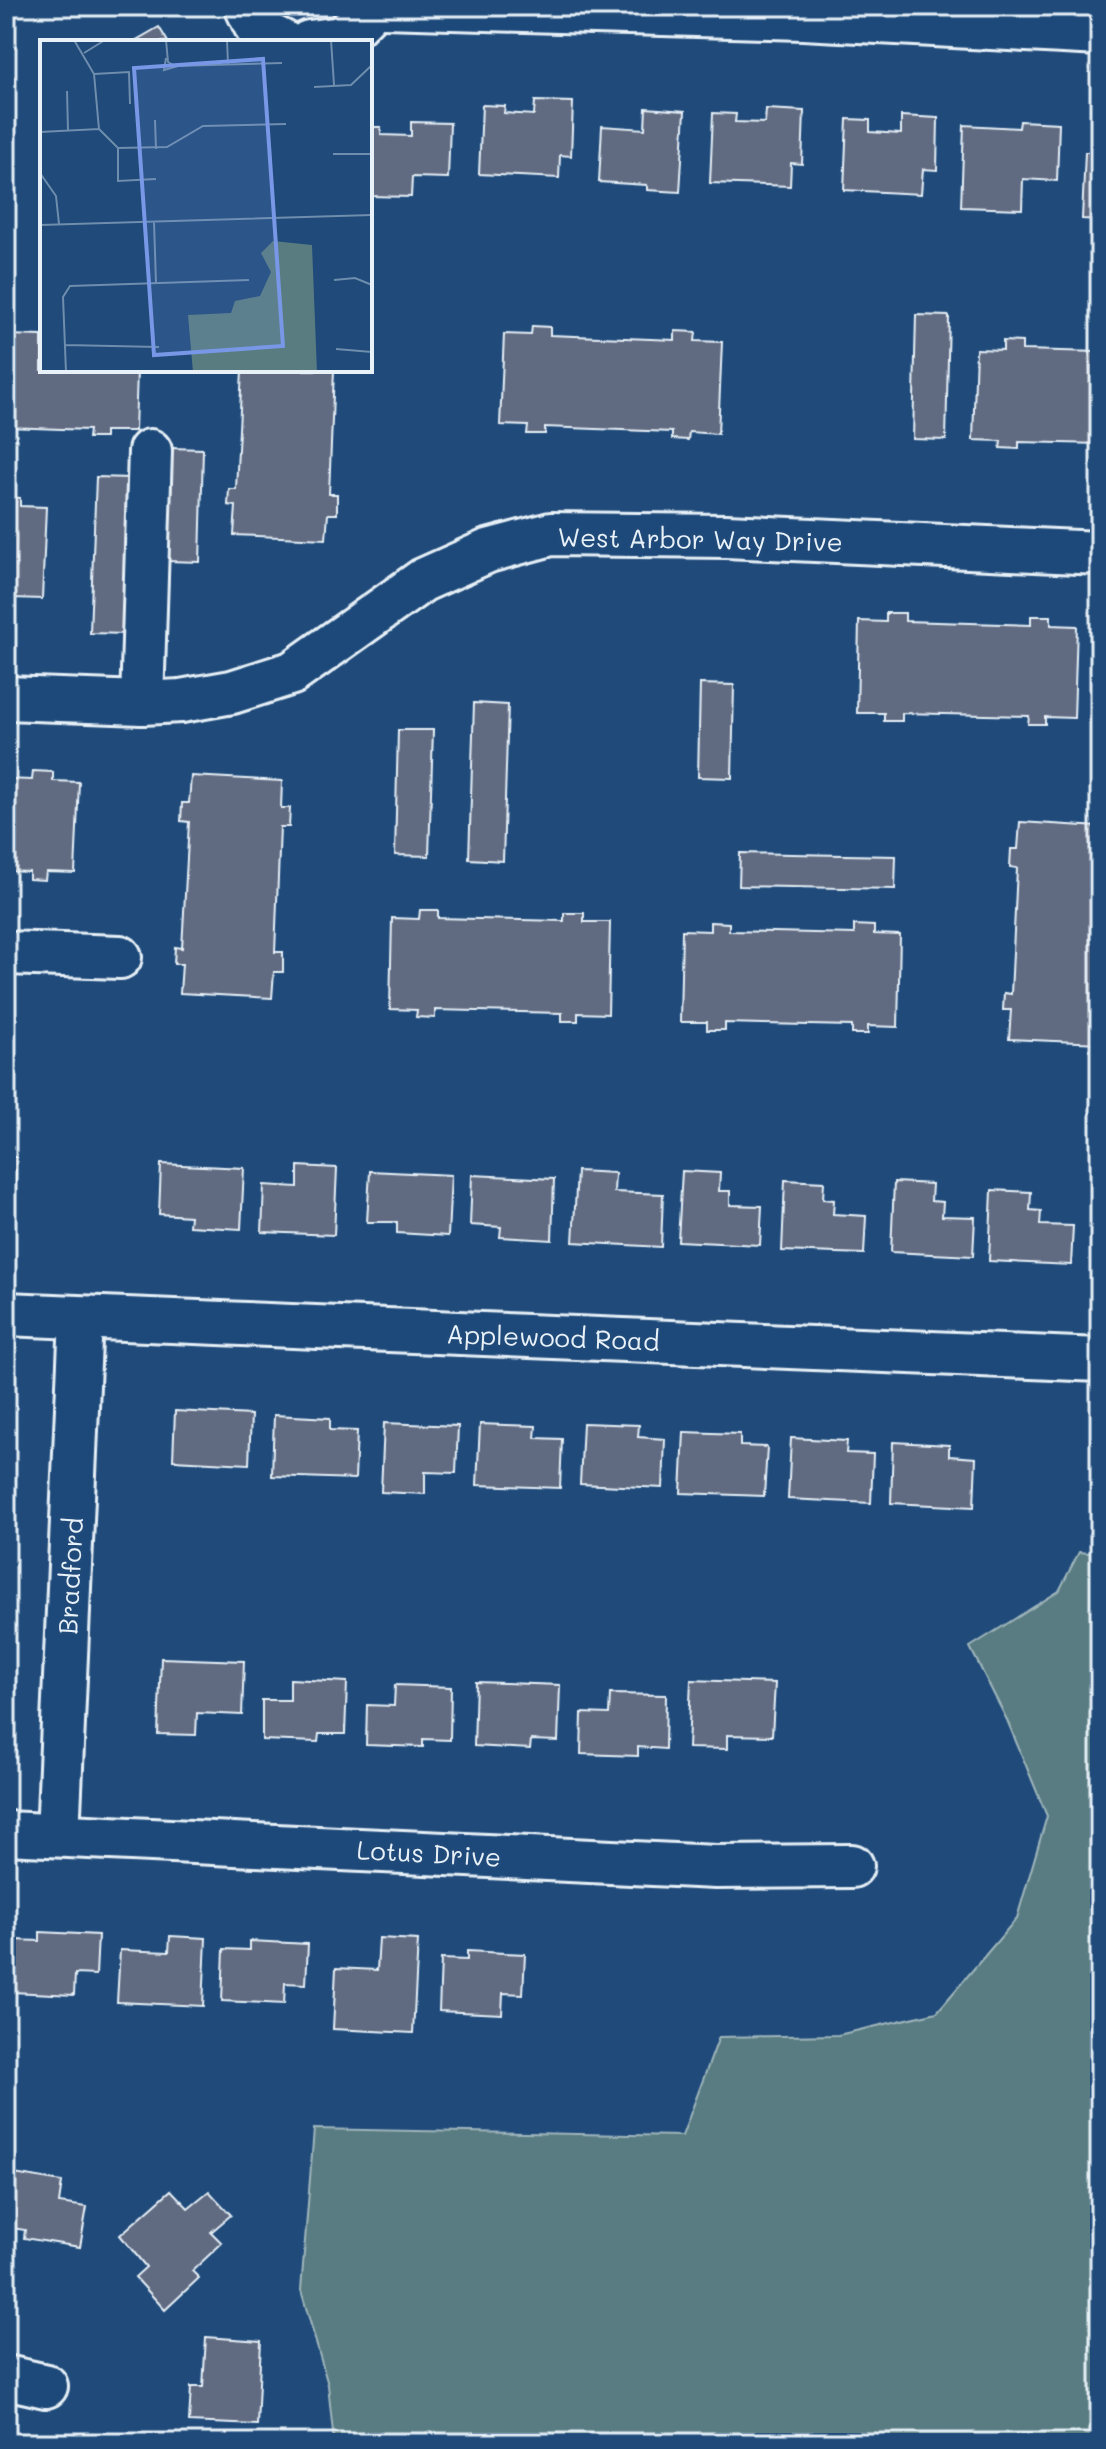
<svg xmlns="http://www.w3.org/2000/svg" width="1106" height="2449" font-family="Mali,sans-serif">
  <rect width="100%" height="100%" fill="#1f4a7a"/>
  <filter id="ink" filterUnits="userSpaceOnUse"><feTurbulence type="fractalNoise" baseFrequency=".0125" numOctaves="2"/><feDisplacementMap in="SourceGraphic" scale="16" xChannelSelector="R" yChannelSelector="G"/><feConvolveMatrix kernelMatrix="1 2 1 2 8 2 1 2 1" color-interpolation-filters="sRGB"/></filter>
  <g filter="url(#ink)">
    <polygon fill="#597c81" stroke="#a0b6bc" stroke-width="2" points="1079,1552 1100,1554 1100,2443 334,2443 328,2385 301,2290 314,2129 682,2136 719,2037 838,2035 937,2012 1017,1918 1047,1816 1007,1720 970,1647 1059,1591"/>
    <g fill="#606a81" stroke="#e8f1f8" stroke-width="2">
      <polygon points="159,27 168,42 133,42"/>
      <polygon points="535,101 573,102 571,156 560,155 559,178 479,174 482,105 505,106 504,113 534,115"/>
      <polygon points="646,108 685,111 680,192 647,190 647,185 599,182 602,126 645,129"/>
      <polygon points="766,109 804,111 802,164 791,163 790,186 710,183 713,113 736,114 735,122 765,123"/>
      <polygon points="901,116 938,118 937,170 923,169 921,194 844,190 847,119 870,120 870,132 901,134"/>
      <polygon points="1020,121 1059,123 1057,181 1023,179 1022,209 961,207 964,125 1019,128"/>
      <polygon points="411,122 450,123 448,178 412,177 411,197 370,196 370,127 381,127 381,135 411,136"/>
      <polygon points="1085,152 1100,152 1100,220 1082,219"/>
      <polygon points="916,315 949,316 946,440 913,439"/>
      <polygon points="532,326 550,327 550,335 675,340 675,331 696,332 695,341 722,342 718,434 689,432 688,440 672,439 672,432 545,427 545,434 527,434 528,426 500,425 504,334 531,335"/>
      <polygon points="6,335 42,336 42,370 137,370 135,431 105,431 105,438 88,438 89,430 6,427"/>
      <polygon points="1003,341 1022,342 1022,350 1100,352 1100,444 1019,442 1019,449 1000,448 1001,441 973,440 976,349 1003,350"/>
      <polygon points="242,370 334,370 329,494 337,494 337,514 328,514 326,539 234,535 236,506 228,505 229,489 236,489"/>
      <polygon points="170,448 203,449 200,562 167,561"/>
      <polygon points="96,477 130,478 125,634 90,633"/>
      <polygon points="6,497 20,498 20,506 46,507 42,599 13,598 13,606 6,605"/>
      <polygon points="886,613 905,613 905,621 1031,625 1031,616 1051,616 1051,625 1077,626 1074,718 1045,717 1045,724 1028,724 1029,716 902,713 902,721 884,721 884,713 857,713 859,621 886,622"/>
      <polygon points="700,684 734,685 732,778 698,777"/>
      <polygon points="474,703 508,705 503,861 469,859"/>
      <polygon points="398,730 433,730 429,856 395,855"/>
      <polygon points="33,771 53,772 53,781 79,782 75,873 46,872 45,880 29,879 29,872 6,871 6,779 32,780"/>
      <polygon points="191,776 282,781 281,808 290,808 289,827 280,827 275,952 283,952 283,972 274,972 272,998 180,993 182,964 174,964 175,947 182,948 189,822 181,821 182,803 189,803"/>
      <polygon points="1020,822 1100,827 1100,1043 1009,1039 1011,1010 1003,1010 1004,993 1011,994 1017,868 1010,867 1011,849 1018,849"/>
      <polygon points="740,853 896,856 895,889 739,886"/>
      <polygon points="420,910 438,910 438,918 564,921 564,913 584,913 584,922 610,922 608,1014 578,1013 578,1021 562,1021 562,1013 435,1010 435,1018 416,1017 417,1010 390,1009 392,918 419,919"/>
      <polygon points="710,922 729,923 729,931 854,934 854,925 874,926 874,934 900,935 898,1027 868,1026 868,1034 852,1034 852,1026 725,1023 725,1030 707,1030 707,1022 680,1022 682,930 710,931"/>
      <polygon points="6,1157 16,1157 14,1218 6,1217"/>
      <polygon points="161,1164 244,1168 241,1229 189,1226 190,1216 159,1214"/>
      <polygon points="298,1166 337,1168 334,1235 262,1232 264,1185 298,1187"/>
      <polygon points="370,1171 451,1175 448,1236 397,1233 397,1222 367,1222"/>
      <polygon points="577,1171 615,1173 614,1192 663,1194 661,1247 573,1242"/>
      <polygon points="682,1171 720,1173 719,1191 730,1191 730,1205 762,1206 760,1245 678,1241"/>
      <polygon points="472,1175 554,1179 552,1240 500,1237 501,1227 470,1225"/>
      <polygon points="785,1180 824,1182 823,1199 834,1200 833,1214 866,1216 864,1254 782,1251"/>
      <polygon points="894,1182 932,1184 931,1201 943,1202 942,1216 975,1217 973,1256 891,1252"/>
      <polygon points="992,1190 1031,1192 1030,1210 1041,1211 1040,1225 1073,1226 1071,1265 989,1261"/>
      <polygon points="175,1411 251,1415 249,1464 173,1460"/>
      <polygon points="274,1415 330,1418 330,1430 357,1431 355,1479 272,1476"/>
      <polygon points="384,1423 458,1426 456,1473 425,1472 425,1494 381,1492"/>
      <polygon points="583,1423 639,1425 638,1437 665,1439 663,1488 580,1484"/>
      <polygon points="480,1424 536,1426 535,1438 562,1439 560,1488 477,1485"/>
      <polygon points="684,1432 740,1434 740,1446 767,1447 764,1496 681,1493"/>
      <polygon points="791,1438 847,1441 846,1453 873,1454 871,1503 788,1499"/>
      <polygon points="893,1442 949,1445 949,1456 976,1458 974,1507 891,1503"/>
      <polygon points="161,1658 244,1661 242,1715 197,1713 196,1735 158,1734"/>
      <polygon points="290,1679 347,1682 345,1734 319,1734 318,1742 262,1740 262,1700 290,1700"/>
      <polygon points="691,1680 775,1683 772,1736 727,1735 727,1749 688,1748"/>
      <polygon points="476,1682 560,1685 558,1741 531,1740 530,1749 474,1746"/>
      <polygon points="395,1685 451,1687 450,1740 423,1739 423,1747 366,1745 367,1705 394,1706"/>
      <polygon points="610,1694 666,1695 665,1749 638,1747 638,1756 581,1754 582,1713 609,1714"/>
      <polygon points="40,1932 98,1935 96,1975 75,1974 74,1995 12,1992 14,1940 40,1941"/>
      <polygon points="170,1936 206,1938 203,2006 117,2002 120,1950 169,1952"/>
      <polygon points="379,1938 418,1940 413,2033 333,2029 336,1968 377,1970"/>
      <polygon points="250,1941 308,1944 306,1984 285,1983 284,2004 222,2001 224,1949 250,1950"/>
      <polygon points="467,1951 525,1954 523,1994 503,1993 502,2014 439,2011 441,1959 467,1960"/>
      <polygon points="8,2173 62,2182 59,2203 87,2207 80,2247 24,2238 25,2230 6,2227"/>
      <polygon points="171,2190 188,2208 209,2191 231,2215 211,2232 222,2243 192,2271 199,2278 165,2310 135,2277 146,2267 120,2235"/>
      <polygon points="206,2337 261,2341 257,2425 189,2422 191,2387 203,2387"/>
    </g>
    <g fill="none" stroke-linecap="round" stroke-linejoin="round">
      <defs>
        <g id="minor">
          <polyline points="246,6 257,29 283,42"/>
          <polyline points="383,6 803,18 1100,34"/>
          <polyline points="309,42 342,38 374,6"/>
          <polyline points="6,698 142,703 181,701 232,692 292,673 423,580 488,551 551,534 726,536 1100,553"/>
          <polyline points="142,703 150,451"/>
          <polyline points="6,953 120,957"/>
          <polyline points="6,1314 1100,1360"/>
          <polyline points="6,1833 716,1867 852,1866"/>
          <polyline points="58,1835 81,1318"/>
          <polyline points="6,2377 46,2386"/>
        </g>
      </defs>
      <use href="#minor" stroke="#e8f1f8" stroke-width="48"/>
      <use href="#minor" stroke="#1f4a7a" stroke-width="42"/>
    </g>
  </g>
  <g text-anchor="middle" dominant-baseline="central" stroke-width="6" stroke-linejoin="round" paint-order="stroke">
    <g font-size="26" fill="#e8f1f8" stroke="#1f4a7a">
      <text transform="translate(700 539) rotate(1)">West Arbor Way Drive</text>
      <text transform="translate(553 1337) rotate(2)">Applewood Road</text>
      <text transform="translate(70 1576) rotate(-87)">Bradford</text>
      <text transform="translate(429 1853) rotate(3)">Lotus Drive</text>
    </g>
  </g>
  <g transform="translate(40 40)">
    <rect width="332" height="332" fill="#1f4a7a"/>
    <path d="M233,201L272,205L277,332H153L148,275L191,273L195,261L220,256L231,232L221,213Z" fill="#597c81"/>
    <path fill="none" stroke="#6f8dac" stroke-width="2" d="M0,0L1,33M34,0L54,34L59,89L78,108L127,107L163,86L246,84M126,0L128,22L135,26L242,23M187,0L188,24M291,0L294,45M44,13L65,0M126,18L124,30L138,26M54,34L89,32L90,64M274,47L311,45L332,25M27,51L28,91M115,80L116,109M0,92L59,89M78,108V141L116,139M293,114H332M0,133L16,156L19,184M114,182L116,243M0,185L332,175M294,240L315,238L332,245M25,305L119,307M296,309L332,312M26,332L23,257L30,246L209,240"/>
    <path fill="#7897e6" fill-opacity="0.15" stroke="#7897e6" stroke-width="4" d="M223,19L243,306L114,315L94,28Z"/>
    <rect width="332" height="332" fill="none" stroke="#e8f1f8" stroke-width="4"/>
  </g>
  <rect width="1106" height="2449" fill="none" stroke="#1f4a7a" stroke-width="32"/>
  <rect x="16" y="16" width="1074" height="2417" fill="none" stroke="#e8f1f8" stroke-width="3" filter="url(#ink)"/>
</svg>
